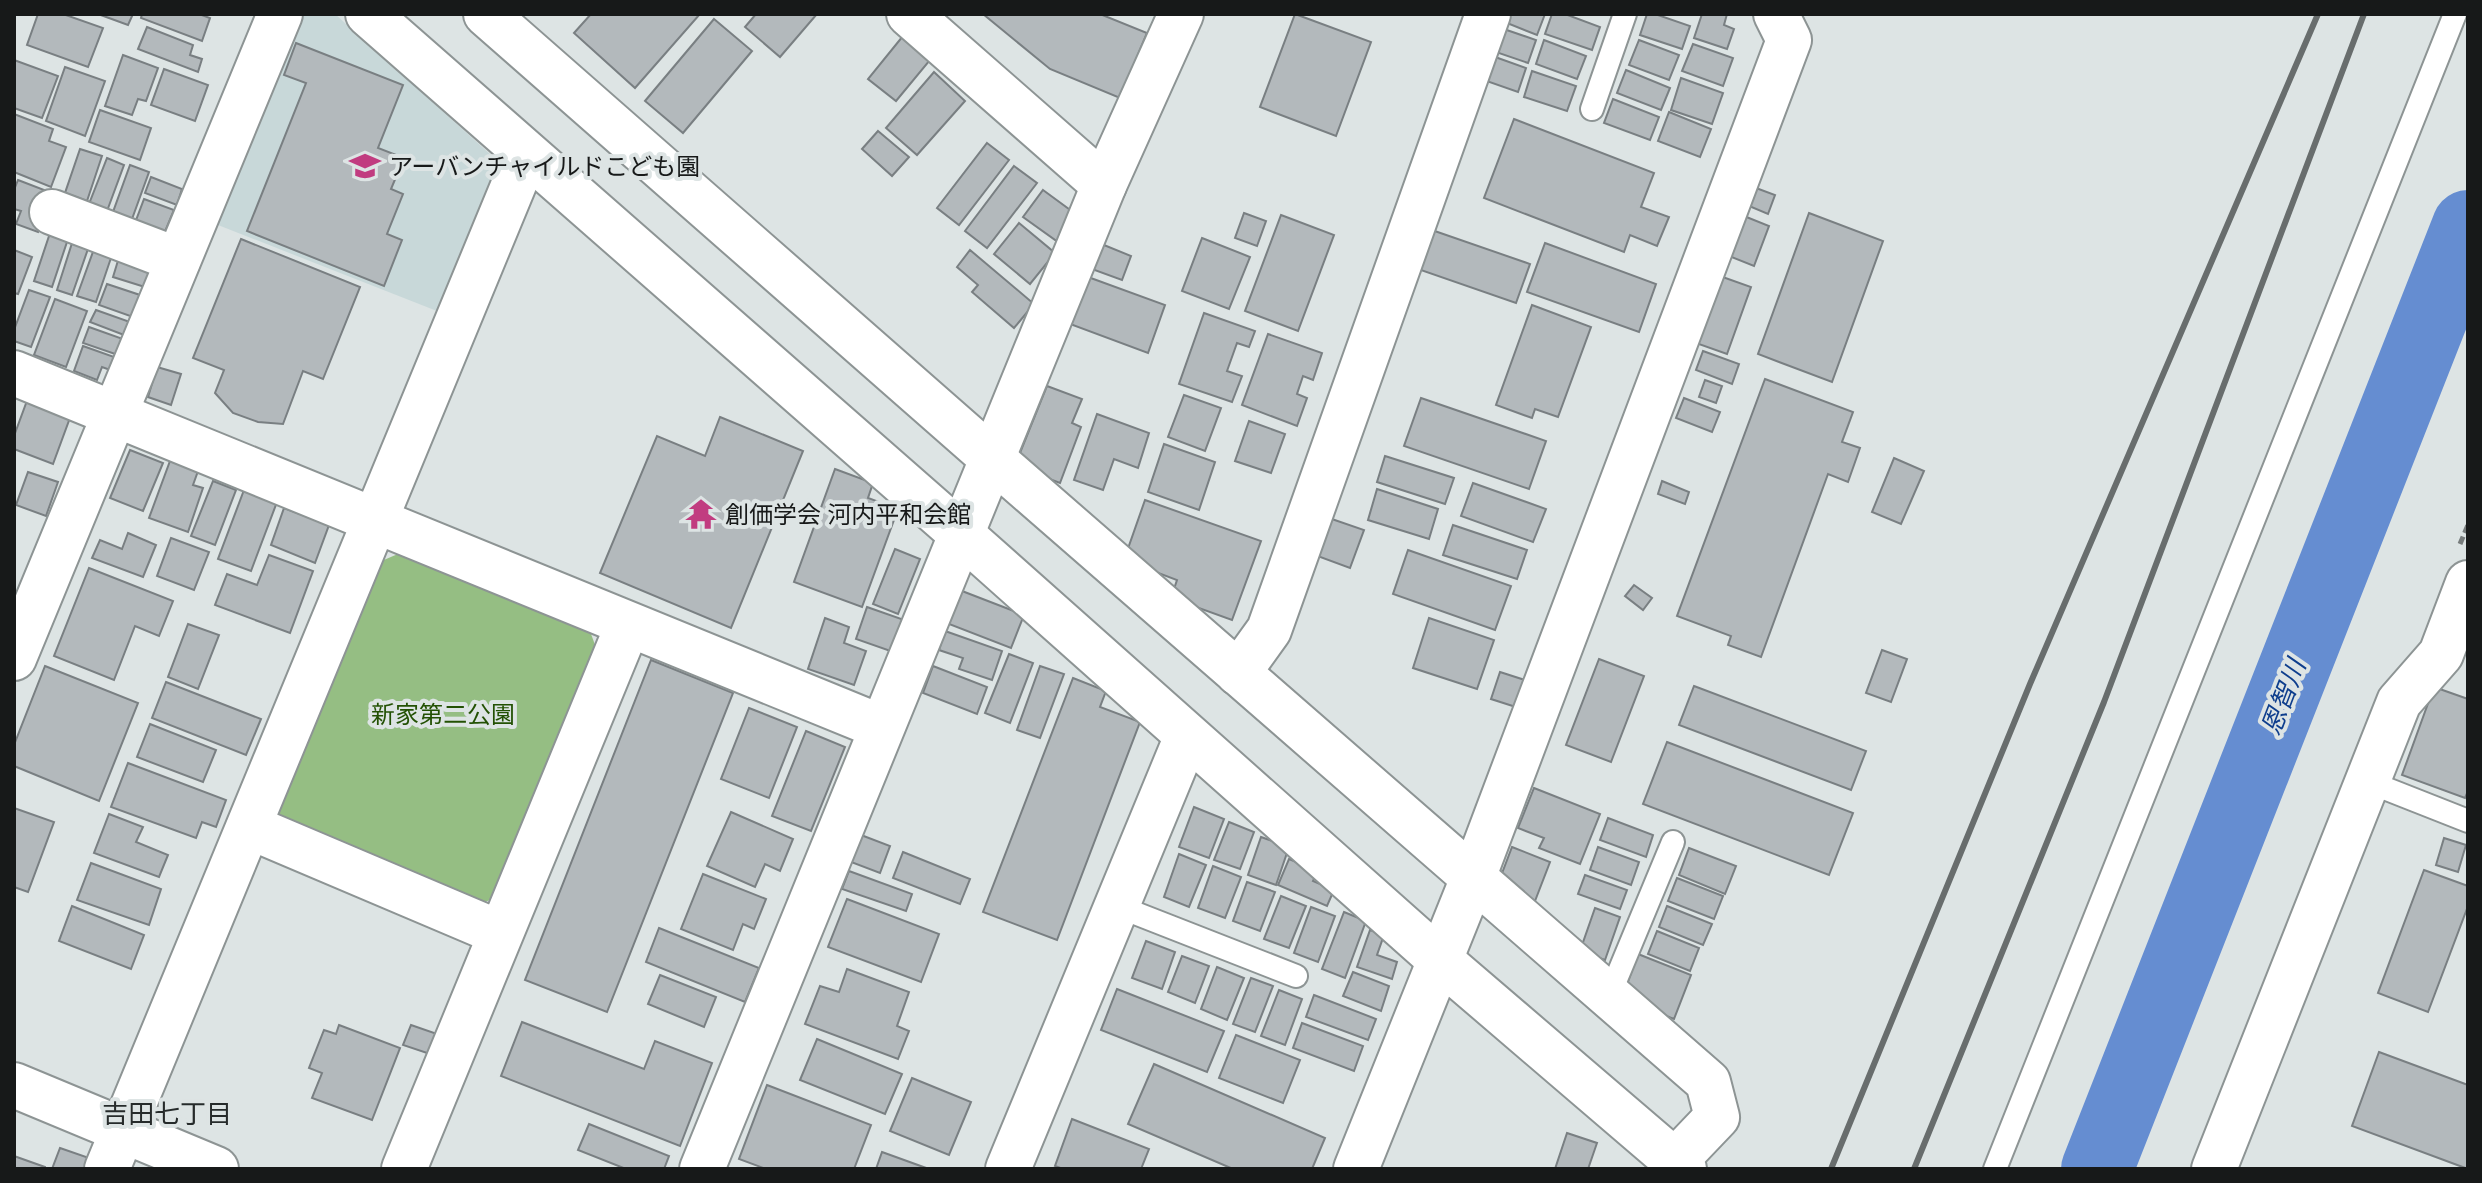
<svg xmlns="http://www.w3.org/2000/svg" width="2482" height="1183" font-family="Mulish,'Noto Sans JP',sans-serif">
  <rect width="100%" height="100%" fill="#dde4e4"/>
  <polygon fill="#c8d8d9" points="298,14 335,14 491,155 497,177 442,313 213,223"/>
  <polygon fill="#95be83" points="405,551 587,623 598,653 502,895 473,907 283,831 275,813 372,565"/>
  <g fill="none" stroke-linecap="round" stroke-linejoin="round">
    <polyline stroke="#658dd1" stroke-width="72" points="2097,1169 2468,226"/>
  </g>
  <g fill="#b3b9bc" stroke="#797f82" stroke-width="2">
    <polygon points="38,14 63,14 103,28 88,67 27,45"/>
    <polygon points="98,14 133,14 128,25"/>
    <polygon points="142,14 199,14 210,18 202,41 141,18"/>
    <polygon points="591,14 700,14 635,88 574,33"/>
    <polygon points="756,14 817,14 780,57 745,27"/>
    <polygon points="983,14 1100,14 1147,33 1120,98 1050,69"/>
    <polygon points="1295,14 1371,42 1336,136 1260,107"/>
    <polygon points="1499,14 1545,14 1537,35 1497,19"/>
    <polygon points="1552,14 1565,14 1600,27 1592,50 1545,34"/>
    <polygon points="1647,14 1655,14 1690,26 1682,49 1640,35"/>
    <polygon points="1702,14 1727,14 1724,25 1734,29 1727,49 1694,38"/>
    <polygon points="714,19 752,51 683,133 645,101"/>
    <polygon points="1495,26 1536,40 1528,63 1487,49"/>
    <polygon points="147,27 193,45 190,55 202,59 198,72 138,49"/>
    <polygon points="907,31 935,54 896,101 868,79"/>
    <polygon points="1544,40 1586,56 1577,79 1536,64"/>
    <polygon points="1639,40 1679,55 1669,80 1629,65"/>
    <polygon points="296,43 403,85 378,148 404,158 391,189 403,194 387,234 402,240 384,286 247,231 306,83 284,75"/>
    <polygon points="1693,44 1733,58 1723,86 1682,71"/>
    <polygon points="1484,53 1526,68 1518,92 1475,77"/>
    <polygon points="123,55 158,68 146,101 138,99 132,115 105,106"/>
    <polygon points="14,60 58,76 42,118 14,108"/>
    <polygon points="65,67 105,81 85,136 46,121"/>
    <polygon points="164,69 208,85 195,121 151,105"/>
    <polygon points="1626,70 1670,88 1661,110 1617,93"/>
    <polygon points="1532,71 1576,86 1567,111 1524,97"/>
    <polygon points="934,72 965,101 917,155 886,128"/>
    <polygon points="1681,78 1723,93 1712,124 1671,110"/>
    <polygon points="1613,99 1659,117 1650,140 1604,123"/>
    <polygon points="100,110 151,128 140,160 89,142"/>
    <polygon points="1669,112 1711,129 1700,157 1658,141"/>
    <polygon points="14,114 53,129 49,141 66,147 51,187 14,172"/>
    <polygon points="1514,119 1654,173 1641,207 1669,217 1657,246 1630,235 1624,252 1484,198"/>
    <polygon points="878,131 909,157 892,176 862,149"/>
    <polygon points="987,143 1009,160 959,225 937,208"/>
    <polygon points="80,149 102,156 87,201 65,193"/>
    <polygon points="107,158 124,165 107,211 89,204"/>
    <polygon points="130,165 149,172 132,219 113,212"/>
    <polygon points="1014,166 1037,183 987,248 965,231"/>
    <polygon points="151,177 182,189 177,205 145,193"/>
    <polygon points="18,180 52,193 38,232 16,224 21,211 14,209 14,190"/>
    <polygon points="1756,188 1775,195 1768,214 1749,206"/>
    <polygon points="1043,190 1077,215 1058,242 1023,217"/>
    <polygon points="144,199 174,210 164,234 135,223"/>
    <polygon points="1244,213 1266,221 1257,246 1235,238"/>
    <polygon points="1809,213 1883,241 1832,382 1758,354"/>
    <polygon points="1739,214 1769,226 1754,266 1724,254"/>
    <polygon points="1281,215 1334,235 1298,331 1245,311"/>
    <polygon points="1019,223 1055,253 1030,284 994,254"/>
    <polygon points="1426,228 1530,264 1516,303 1412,267"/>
    <polygon points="50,233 68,239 52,287 34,281"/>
    <polygon points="1202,238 1250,257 1229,309 1182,291"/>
    <polygon points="241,239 360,287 323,379 303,371 283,424 258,422 233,413 215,393 224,370 193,358"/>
    <polygon points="73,240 89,246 72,295 57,290"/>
    <polygon points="1099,243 1131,256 1122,280 1089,268"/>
    <polygon points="1545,243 1656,284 1639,332 1527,292"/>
    <polygon points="94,249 112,255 96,302 77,296"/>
    <polygon points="14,250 32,257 18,294 14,293"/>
    <polygon points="970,250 1034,304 1014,328 972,292 978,285 957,267"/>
    <polygon points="120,254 155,266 148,288 113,277"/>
    <polygon points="1717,275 1751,287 1727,354 1693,342"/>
    <polygon points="1088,277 1165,305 1148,353 1070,324"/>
    <polygon points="107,284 140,295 133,317 99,305"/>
    <polygon points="29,290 50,297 31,347 14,341 14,330"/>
    <polygon points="55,299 87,311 66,367 34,355"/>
    <polygon points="1532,305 1591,327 1558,417 1535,409 1532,418 1496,405"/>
    <polygon points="96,310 130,322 124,335 90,322"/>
    <polygon points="1204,313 1255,331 1249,347 1237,343 1227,371 1242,376 1232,402 1179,384"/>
    <polygon points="89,327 123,339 118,355 83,343"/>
    <polygon points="1268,334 1322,353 1313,380 1303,376 1297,394 1307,398 1297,426 1242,405"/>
    <polygon points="83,346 117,358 113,371 102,367 97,380 74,371"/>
    <polygon points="1703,351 1739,364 1732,384 1696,370"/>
    <polygon points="157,367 181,374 171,405 148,397"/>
    <polygon points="1765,379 1853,412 1842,442 1860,448 1848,482 1828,474 1761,657 1728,645 1731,636 1677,616"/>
    <polygon points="1705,380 1722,386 1716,403 1699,397"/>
    <polygon points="1047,386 1082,399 1072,423 1081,427 1060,483 1031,472 1020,453"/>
    <polygon points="1184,395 1221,408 1205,451 1168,437"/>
    <polygon points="28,398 71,415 53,464 14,449 14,436"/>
    <polygon points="1421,398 1546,441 1529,489 1404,446"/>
    <polygon points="1684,398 1720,412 1712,432 1676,418"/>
    <polygon points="1097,414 1149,433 1138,468 1114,459 1103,490 1074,480"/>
    <polygon points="720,417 803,451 731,628 600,573 657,436 705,456"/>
    <polygon points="1249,421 1285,434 1271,473 1235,461"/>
    <polygon points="1164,444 1215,462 1199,510 1148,492"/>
    <polygon points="130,450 163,463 143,511 110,498"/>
    <polygon points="1385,456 1454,478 1445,504 1377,482"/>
    <polygon points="1894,458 1924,471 1901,524 1872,512"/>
    <polygon points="170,461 198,471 193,485 203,488 188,532 149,518"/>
    <polygon points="835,469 873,483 868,498 898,509 862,607 794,582"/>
    <polygon points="28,472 58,482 46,516 16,505"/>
    <polygon points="213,481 236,490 215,545 191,536"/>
    <polygon points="1662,481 1689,492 1685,504 1658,494"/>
    <polygon points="1473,483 1546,509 1533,542 1461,516"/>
    <polygon points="1377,489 1438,509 1429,539 1368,520"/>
    <polygon points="244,490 277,502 251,571 218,559"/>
    <polygon points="1145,500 1261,541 1232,620 1171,598 1177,580 1124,560"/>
    <polygon points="284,508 329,525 315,563 271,545"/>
    <polygon points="1326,517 1364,530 1350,568 1312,554"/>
    <polygon points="1453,525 1527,550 1517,579 1443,555"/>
    <polygon points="128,533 156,545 143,577 92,558 100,540 122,549"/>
    <polygon points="171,538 209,552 194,590 157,576"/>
    <polygon points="895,549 920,559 898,614 873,604"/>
    <polygon points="1408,550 1511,586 1495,630 1393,594"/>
    <polygon points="269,555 313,571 290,633 215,605 227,574 257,585"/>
    <polygon points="89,568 173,601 159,636 135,626 114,680 54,656"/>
    <polygon points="1634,585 1652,598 1643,610 1625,596"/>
    <polygon points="962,591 1024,615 1011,648 949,624"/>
    <polygon points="867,607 910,622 899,654 856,639"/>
    <polygon points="825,618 849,627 844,643 866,651 854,685 808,669"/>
    <polygon points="1429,618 1494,640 1477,689 1413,668"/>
    <polygon points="188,624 219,635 198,689 168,677"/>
    <polygon points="945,631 1002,651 992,680 959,669 963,658 939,650"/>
    <polygon points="1882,650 1907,659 1891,702 1866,693"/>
    <polygon points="1009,654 1033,663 1010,723 985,713"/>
    <polygon points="1599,659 1644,676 1611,762 1566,745"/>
    <polygon points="651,660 733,693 607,1012 525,980"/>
    <polygon points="45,666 138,703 99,801 14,766 14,745"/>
    <polygon points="933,666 987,687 977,714 923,693"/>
    <polygon points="1040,666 1064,674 1040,738 1017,730"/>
    <polygon points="1500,672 1531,682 1522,709 1491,699"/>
    <polygon points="1073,678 1106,691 1100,707 1140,722 1057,940 983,912"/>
    <polygon points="166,682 261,719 246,755 152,718"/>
    <polygon points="1694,686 1866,751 1851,790 1679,725"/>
    <polygon points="2434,687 2468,699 2468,791 2465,798 2402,775"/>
    <polygon points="749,708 797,727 769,798 721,779"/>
    <polygon points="150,724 216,750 203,782 137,757"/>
    <polygon points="806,731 845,747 811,831 772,816"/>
    <polygon points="1667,742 1853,813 1829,875 1643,804"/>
    <polygon points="128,763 226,800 216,827 202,822 196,838 111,807"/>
    <polygon points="1534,788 1600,814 1580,864 1539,848 1544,838 1518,828"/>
    <polygon points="1194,807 1224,819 1209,858 1179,847"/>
    <polygon points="14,808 54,822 28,892 14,887"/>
    <polygon points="731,812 793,839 780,871 765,864 755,887 707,866"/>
    <polygon points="109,814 143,827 136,842 168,855 159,877 94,853"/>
    <polygon points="1608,818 1653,835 1646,857 1600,840"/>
    <polygon points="1229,822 1254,832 1240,869 1214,860"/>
    <polygon points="861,835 890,846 880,873 851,862"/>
    <polygon points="1261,837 1289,847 1276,885 1248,875"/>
    <polygon points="2444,838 2466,845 2458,872 2436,865"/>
    <polygon points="1512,847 1550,862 1535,901 1501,876"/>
    <polygon points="1598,847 1639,862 1631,885 1590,870"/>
    <polygon points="1689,848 1736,866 1725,894 1679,875"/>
    <polygon points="903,852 970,879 960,904 893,878"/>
    <polygon points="1179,854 1206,865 1189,907 1164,897"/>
    <polygon points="1289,859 1318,871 1313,881 1334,890 1327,906 1278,885"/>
    <polygon points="91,863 161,889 149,925 77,900"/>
    <polygon points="1213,866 1241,877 1225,918 1198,908"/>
    <polygon points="2424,870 2468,886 2468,906 2428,1012 2378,993"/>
    <polygon points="849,871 912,894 906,911 842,889"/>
    <polygon points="703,874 766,899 754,929 743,924 733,950 681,929"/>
    <polygon points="1585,875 1627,890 1620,909 1578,894"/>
    <polygon points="1677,878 1723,896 1714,919 1668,901"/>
    <polygon points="1247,882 1275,892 1260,931 1233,921"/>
    <polygon points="1281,896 1306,906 1289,948 1264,939"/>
    <polygon points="847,899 939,934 921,982 828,947"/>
    <polygon points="72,906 144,935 131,969 59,941"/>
    <polygon points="1667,906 1712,924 1703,945 1659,927"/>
    <polygon points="1311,907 1335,916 1318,962 1294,953"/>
    <polygon points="1595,908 1620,917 1605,960 1580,951"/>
    <polygon points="1344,912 1366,921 1345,978 1322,969"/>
    <polygon points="659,928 759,968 745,1002 646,962"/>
    <polygon points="1370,930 1384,935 1377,955 1397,962 1392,979 1357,967"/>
    <polygon points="1657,931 1699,948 1690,971 1648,954"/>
    <polygon points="1146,941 1175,952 1162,989 1132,978"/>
    <polygon points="1638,954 1691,975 1674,1019 1622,998"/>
    <polygon points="1182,956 1209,966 1195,1003 1168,992"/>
    <polygon points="1217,967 1244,978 1227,1020 1201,1009"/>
    <polygon points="847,969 909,992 897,1026 909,1031 898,1059 805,1024 820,986 839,992"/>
    <polygon points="1353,972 1389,986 1381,1011 1343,996"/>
    <polygon points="660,975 716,997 704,1027 648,1004"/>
    <polygon points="1251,978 1273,986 1255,1032 1233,1024"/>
    <polygon points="1117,989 1224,1031 1207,1072 1101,1030"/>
    <polygon points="1279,990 1302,999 1285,1045 1261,1036"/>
    <polygon points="1314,995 1376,1019 1368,1040 1306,1017"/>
    <polygon points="522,1022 644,1069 655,1041 712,1063 680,1146 501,1076"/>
    <polygon points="1302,1023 1363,1046 1354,1071 1293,1048"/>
    <polygon points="339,1025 400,1048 372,1120 312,1098 322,1073 309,1068 324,1030 336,1034"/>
    <polygon points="411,1025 443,1036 436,1056 403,1045"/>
    <polygon points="1236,1035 1300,1060 1283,1103 1219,1078"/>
    <polygon points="817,1039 902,1074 885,1114 800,1080"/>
    <polygon points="2379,1052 2468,1085 2468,1169 2352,1126"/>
    <polygon points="1154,1064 1325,1138 1312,1169 1233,1169 1128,1124"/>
    <polygon points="912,1078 971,1102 949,1155 890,1131"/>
    <polygon points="767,1085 871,1125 854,1169 766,1169 739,1159"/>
    <polygon points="1072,1119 1149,1149 1141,1169 1063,1169 1055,1166"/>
    <polygon points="589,1124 669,1156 664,1169 626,1169 578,1150"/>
    <polygon points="1567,1133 1597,1143 1588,1169 1555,1169"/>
    <polygon points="60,1148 92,1159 88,1169 52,1169"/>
    <polygon points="882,1152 929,1169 876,1169"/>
    <polygon points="14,1156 45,1167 45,1169 14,1169"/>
  </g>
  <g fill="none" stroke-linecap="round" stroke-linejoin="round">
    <defs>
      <g id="service">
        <polyline points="1592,109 1625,14"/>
        <polyline points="2369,782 2468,821"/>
        <polyline points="1117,906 1296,976"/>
        <polyline points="1609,996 1673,842"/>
        <polyline points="1995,1169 2455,14"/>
      </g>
      <g id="minor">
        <polyline points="368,14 961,534 1440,960 1684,1169"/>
        <polyline points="486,14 994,460 1708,1082 1717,1117 1675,1161"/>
        <polyline points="909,14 1104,185"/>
        <polyline points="52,212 178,260"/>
        <polyline points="14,373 881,727"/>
        <polyline points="14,658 280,14"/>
        <polyline points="1238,673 1269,630 1488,14"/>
        <polyline points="250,827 500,933"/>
        <polyline points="1473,878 1789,40 1776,14"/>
        <polyline points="14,1085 216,1169"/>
        <polyline points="107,1169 526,155"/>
        <polyline points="404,1169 628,625"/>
        <polyline points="702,1169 1104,185 1181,14"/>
        <polyline points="1008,1169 1187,736"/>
        <polyline points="2214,1169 2399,702 2441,654 2468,583"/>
      </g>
      <polyline id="tertiary" points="1356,1169 1473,878"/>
    </defs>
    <use href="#service" stroke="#8d9494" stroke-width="26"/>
    <use href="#minor" stroke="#8d9494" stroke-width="48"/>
    <use href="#tertiary" stroke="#8d9494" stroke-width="48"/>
    <polyline stroke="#777c7c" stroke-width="5" stroke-dasharray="8 4" stroke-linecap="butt" points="2460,544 2468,525"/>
    <use href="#service" stroke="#fff" stroke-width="22"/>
    <use href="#minor" stroke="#fff" stroke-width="44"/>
    <use href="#tertiary" stroke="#fff" stroke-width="44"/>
    <g stroke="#686d6d" stroke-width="6">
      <polyline points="1831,1169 2030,684 2318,14"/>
      <polyline points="1914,1169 2104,702 2364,14"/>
    </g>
  </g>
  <defs>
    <symbol id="school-bare" viewBox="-9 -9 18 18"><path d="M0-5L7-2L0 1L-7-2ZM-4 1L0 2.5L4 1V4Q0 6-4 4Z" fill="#c13c80" stroke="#dde4e4" stroke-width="2.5" paint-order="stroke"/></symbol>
    <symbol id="temple-bare" viewBox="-9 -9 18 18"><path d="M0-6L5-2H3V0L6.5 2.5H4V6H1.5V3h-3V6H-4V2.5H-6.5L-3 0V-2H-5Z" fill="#c13c80" stroke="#dde4e4" stroke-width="2.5" paint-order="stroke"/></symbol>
  </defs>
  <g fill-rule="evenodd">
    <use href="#school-bare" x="343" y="144" width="44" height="44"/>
    <use href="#temple-bare" x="679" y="492" width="44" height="44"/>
  </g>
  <g text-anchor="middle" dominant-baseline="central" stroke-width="8" stroke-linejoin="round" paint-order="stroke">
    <g font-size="24" fill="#171919" stroke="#dde4e4" text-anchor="start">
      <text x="389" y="166">アーバンチャイルドこども園</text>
      <text x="725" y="514">創価学会 河内平和会館</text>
    </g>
    <g font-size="24" fill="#235104" stroke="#dde4e4">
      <text x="443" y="714">新家第二公園</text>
    </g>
    <g font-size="26" font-style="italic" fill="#0e3e8d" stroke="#dde4e4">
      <text transform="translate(2283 697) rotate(-69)">恩智川</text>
    </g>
    <g font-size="26" fill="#262b2b" stroke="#dde4e4">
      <text x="167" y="1113">吉田七丁目</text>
    </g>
  </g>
  <rect width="2482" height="1183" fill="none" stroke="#171919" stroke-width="32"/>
</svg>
